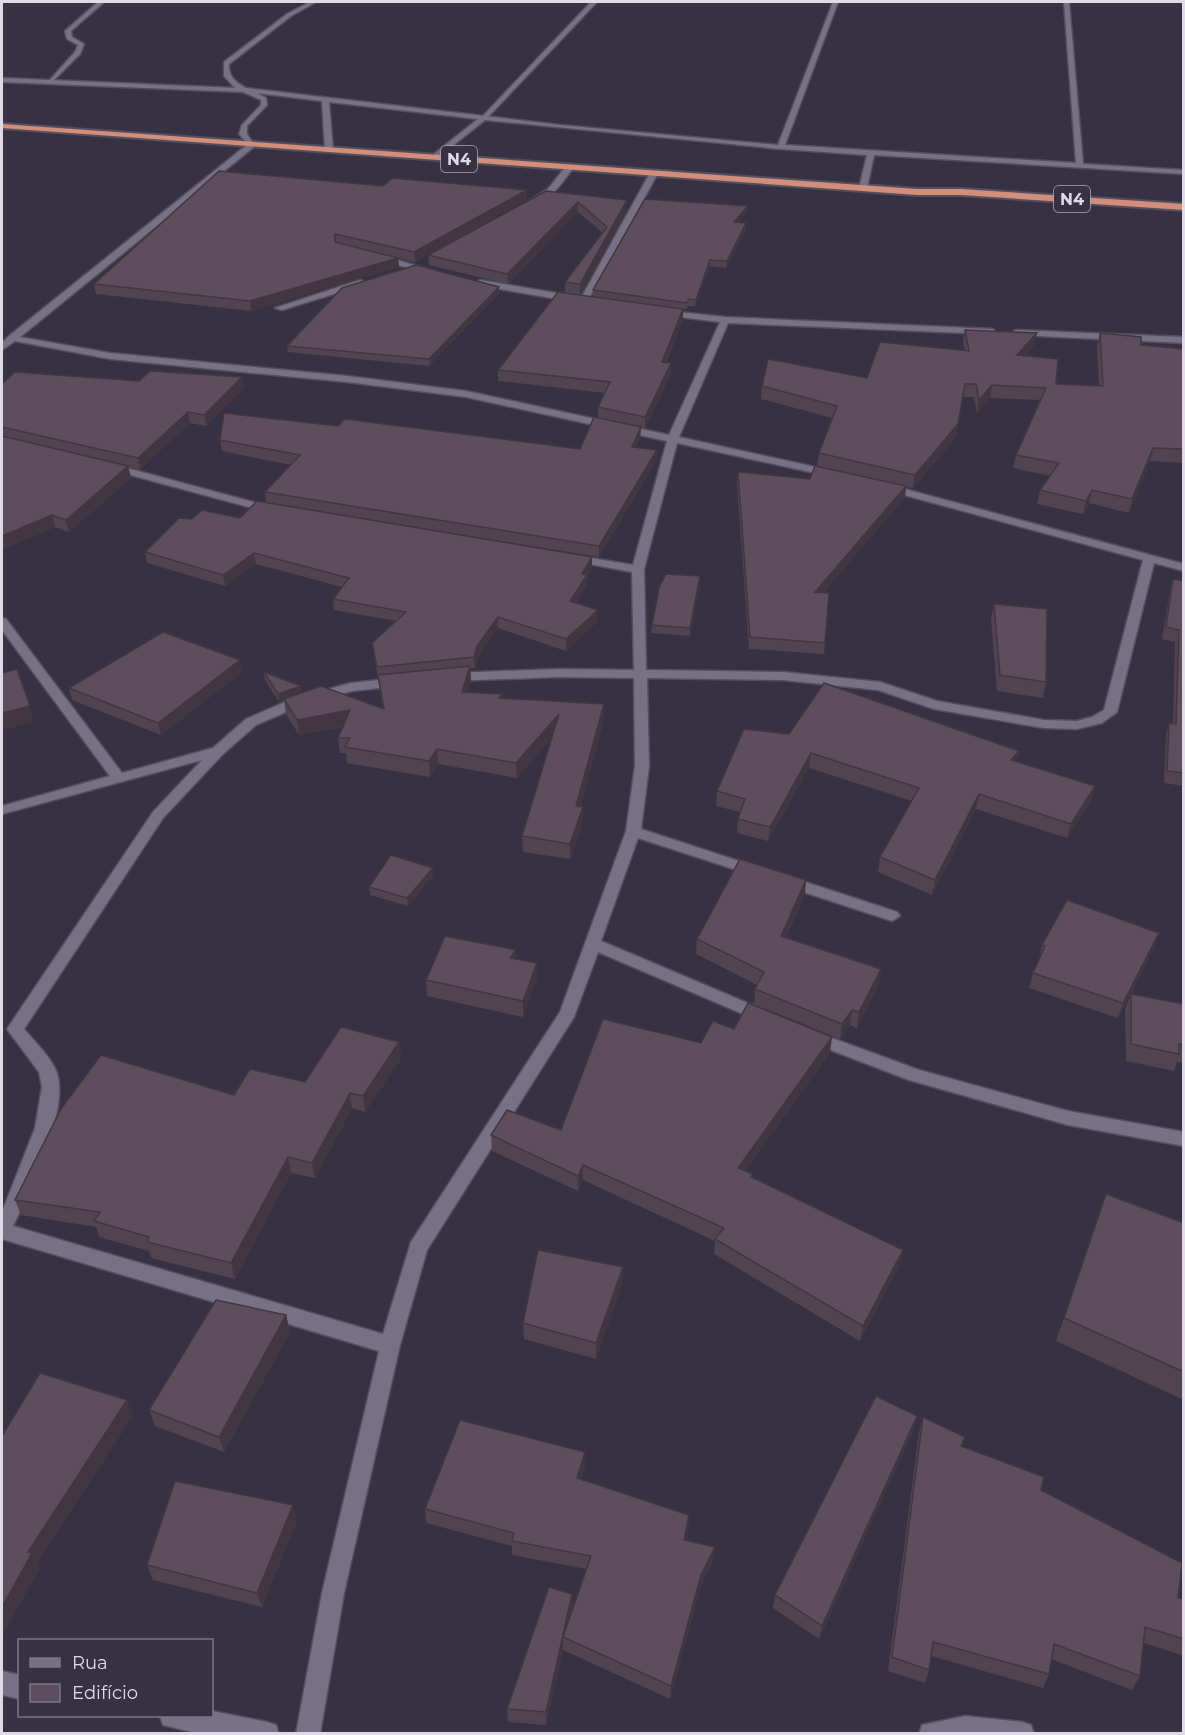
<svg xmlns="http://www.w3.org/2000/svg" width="1185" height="1735" font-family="Montserrat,sans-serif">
  <rect width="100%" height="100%" fill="#373243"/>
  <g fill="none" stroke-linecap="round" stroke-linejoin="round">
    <defs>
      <g id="service">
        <polygon points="98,2 104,2 71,31 72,37 84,44 80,54 51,83 47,83 75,52 78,45 67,39 65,31"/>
        <polygon points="591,2 597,2 486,119 482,119 482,117"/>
      </g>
      <g id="minor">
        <path d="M310,2H316L291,16L229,64C228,76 235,82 246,88L560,125L778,145L833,2H838L785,145L1076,163L1064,2H1069L1083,164L1184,170V174L874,155L867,188L863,190L859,188L867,155L781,149L485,120L436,159L433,155L478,119L329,102L333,150L329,152L325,150L322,101L257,93L266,98L267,105L247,126V134L255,146L20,337L110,353L347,376L466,391L669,435L720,322L663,315L658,312L660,310L725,317L993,329L995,331L990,334L728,323L679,437L833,471L838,474L833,477L677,443L644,569L646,670L783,672L880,682L937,701L1044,720L1077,721L1092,717L1104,710L1143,560L882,489V485L886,484L1184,564V571L1154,563L1117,712L1102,723L1077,729L1044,728L934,709L878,690L783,680L647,678L649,766L641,829L760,868L763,871L755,876L638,838L601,941L769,1012L771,1016L769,1020H757L598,952L574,1017L427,1250L400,1345L344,1593L320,1734H296L322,1593L379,1351L2,1239V1212L35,1128L42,1087L39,1072L7,1029L153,812L202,760L2,814V806L110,776L2,630V618L6,619L122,773L213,748L246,719L292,699L351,683L398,678L404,682L398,686L352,691L302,705L256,725L223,754L163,818L24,1029C35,1042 51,1057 57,1073C69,1110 30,1192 13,1226L383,1334L411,1242L560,1012L626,831L635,766L634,678L558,677L452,681L446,677L452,673L558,669L634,670L632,572L573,561L567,558L573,555L633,565L667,441L466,397L347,382L110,359L15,341L2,350V343L9,336L248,144L239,134L242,125L261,105V100L243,92L2,82V78L235,88L224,76V62L287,14Z"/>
        <path d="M567,165L574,167C564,180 549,204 530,204V200L548,189Z"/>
        <polygon points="651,171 658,173 588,300 581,302 580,300"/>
        <polygon points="378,256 384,256 434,271 427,273 378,260"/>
        <polygon points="360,280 363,281 363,285 282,310 275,308"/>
        <polygon points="480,280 574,296 578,299 574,302 477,285 476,283"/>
        <polygon points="1017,330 1184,337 1184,343 1014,335 1014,331"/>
        <polygon points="112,464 275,508 277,510 271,513 108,469 108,465"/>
        <polygon points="787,876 897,912 900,916 892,921 782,885 779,881 782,877"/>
        <polygon points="813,1031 919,1070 1068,1111 1184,1132 1184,1146 1068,1125 909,1080 807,1041 805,1037 807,1033"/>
        <polygon points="2,1671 20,1675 20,1699 2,1695"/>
        <polygon points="212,1711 267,1722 276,1725 279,1734 200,1734 163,1725 160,1716 212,1716"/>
        <polygon points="965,1716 1022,1722 1031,1725 1034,1734 919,1734 922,1725"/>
      </g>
      <polygon id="trunk" points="2,124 917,189 961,189 1184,204 1184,210 961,195 917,195 2,128"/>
    </defs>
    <use href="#service" stroke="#544f5e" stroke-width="3"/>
    <use href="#minor" stroke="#544f5e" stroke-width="3"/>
    <use href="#trunk" stroke="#544f5e" stroke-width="4"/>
    <use href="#service" fill="#777185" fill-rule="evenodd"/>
    <use href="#minor" fill="#777185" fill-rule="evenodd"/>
    <use href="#trunk" fill="#d38e79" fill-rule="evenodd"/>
  </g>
  <g fill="#514350">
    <polygon points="219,171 527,199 415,262 398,258 399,267 251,311 96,294 94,284"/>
    <polygon points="546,191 627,200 627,210 580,295 565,293 565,282 603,233 578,212 508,284 429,265 428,255"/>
    <polygon points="747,212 738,222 746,229 726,268 710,266 695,306 688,306 687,309 683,309 683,319 666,363 671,374 645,428 641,427 640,438 636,447 657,450 656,461 599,557 344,516 592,568 587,577 587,586 576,603 598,621 566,651 498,628 478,657 475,668 470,668 471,681 468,692 503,698 604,720 580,807 583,807 583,823 570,859 523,852 522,836 551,738 517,778 438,764 430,777 347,763 346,753 340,753 338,738 343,727 299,735 286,714 284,700 279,702 265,680 264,672 302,693 383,709 372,643 396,621 334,610 333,599 342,587 256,564 225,586 147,563 145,552 192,519 240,518 266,503 265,492 291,465 222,451 220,440 338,426 580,449 598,418 598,407 605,393 498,381 498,370 593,296 593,290"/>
    <polygon points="499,287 499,293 429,366 288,352 287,346"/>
    <polygon points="965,330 1034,345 1025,356 1056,384 1099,386 1097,346 1100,333 1141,345 1184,349 1184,463 1150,461 1129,513 1089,503 1083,514 1037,504 1040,490 1051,476 1013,468 1016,455 1040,400 990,398 977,413 974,397 963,397 956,437 913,488 906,487 905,497 823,593 825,643 824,654 749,649 737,483 738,472 810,479 817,467 819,453 833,418 761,399 762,386 867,378 965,350 963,343"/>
    <polygon points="242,377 244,388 206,426 190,423 140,469 128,467 131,478 69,532 55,527 5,548 2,546 2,384 139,381"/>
    <polygon points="1173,579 1184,581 1184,786 1164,783 1166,735 1169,723 1173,724 1175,642 1162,639 1170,591"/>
    <polygon points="700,584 690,636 651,633 652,625"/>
    <polygon points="994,604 1046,682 1043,698 997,691 991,619"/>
    <polygon points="240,660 242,672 161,735 72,700 69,688"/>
    <polygon points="789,734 1019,751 1016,761 1091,801 1067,838 976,809 932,895 878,872 880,857 912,801 809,768 768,841 737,833 738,819 740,812 716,806 717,791"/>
    <polygon points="433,868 433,876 408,906 370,895 369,887"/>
    <polygon points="805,895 786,937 879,984 857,1028 850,1025 840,1039 754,1004 755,989 757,985 696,954 697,939"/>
    <polygon points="1042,945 1154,948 1118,1018 1029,988 1033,973 1039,960"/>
    <polygon points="516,959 537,963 537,979 523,1017 427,996 426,980"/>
    <polygon points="1131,994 1184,1004 1184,1063 1177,1062 1174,1071 1126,1061 1125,1010"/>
    <polygon points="734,1029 830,1053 745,1171 753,1177 903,1250 899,1266 860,1341 714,1254 715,1241 583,1180 578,1191 492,1151 491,1135 561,1130 701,1043"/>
    <polygon points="399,1042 401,1058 365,1112 352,1108 315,1178 291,1173 235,1279 151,1258 149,1251 99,1237 96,1227 21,1215 15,1200 234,1095 305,1082"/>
    <polygon points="1106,1194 1184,1223 1184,1400 1056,1341"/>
    <polygon points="622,1284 596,1359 524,1339 523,1323"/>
    <polygon points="286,1315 290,1332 224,1452 155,1426 149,1410"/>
    <polygon points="923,1417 965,1437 962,1447 1041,1490 1178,1598 1184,1599 1184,1656 1144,1643 1140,1676 1132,1690 1051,1659 1049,1674 1043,1688 931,1656 929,1670 925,1683 888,1671 919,1432"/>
    <polygon points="914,1429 819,1639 773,1608 775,1595"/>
    <polygon points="585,1466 581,1480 689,1515 688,1530 686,1540 713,1561 700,1588 670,1699 563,1650 546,1725 508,1722 507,1709 573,1607 586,1569 512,1555 512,1546 426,1523 425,1509"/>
    <polygon points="297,1520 262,1607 153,1580 147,1565"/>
  </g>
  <g fill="#423741">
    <polygon points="527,190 527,199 415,262 414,252"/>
    <polygon points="627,200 627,210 580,295 580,284"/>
    <polygon points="578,202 578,212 508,284 507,274"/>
    <polygon points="748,206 747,212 733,228 734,222"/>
    <polygon points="746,223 746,229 726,268 727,261"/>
    <polygon points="398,258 399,267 251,311 250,301"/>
    <polygon points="710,260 710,266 695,306 696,300"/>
    <polygon points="499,287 499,293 429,366 429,359"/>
    <polygon points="683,309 683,319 661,373 662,362"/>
    <polygon points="1037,333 1034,345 1015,368 1017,355"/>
    <polygon points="671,363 671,374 645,428 645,417"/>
    <polygon points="242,377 244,388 206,426 204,415"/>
    <polygon points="965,384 956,437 913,488 915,475"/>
    <polygon points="992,385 990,398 977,413 979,400"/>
    <polygon points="188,412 190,423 140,469 138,458"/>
    <polygon points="641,427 640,438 631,458 632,447"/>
    <polygon points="1153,448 1150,461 1129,513 1132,499"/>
    <polygon points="657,450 656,461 599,557 599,546"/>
    <polygon points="128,466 131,478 69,532 66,520"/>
    <polygon points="906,486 905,497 814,604 815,592"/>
    <polygon points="1092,490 1089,503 1083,514 1086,501"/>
    <polygon points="52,515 55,527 5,548 2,536"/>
    <polygon points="254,553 256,564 225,586 223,575"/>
    <polygon points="592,557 592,568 587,577 587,586 570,612 570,601 582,574"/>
    <polygon points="700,576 700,584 690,636 690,628"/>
    <polygon points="598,610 598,621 566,651 566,639"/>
    <polygon points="498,617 498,628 478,657 475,668 474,657 477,646"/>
    <polygon points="240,660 242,672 161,735 158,723"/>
    <polygon points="470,666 471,681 463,707 462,692"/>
    <polygon points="301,686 303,694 279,702 278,694"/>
    <polygon points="604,704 604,720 576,822 576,806"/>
    <polygon points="30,706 34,722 2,730 2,713"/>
    <polygon points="350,710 352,725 299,735 297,720"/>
    <polygon points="559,714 559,729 517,778 516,763"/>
    <polygon points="437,749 438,764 430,777 429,761"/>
    <polygon points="1019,751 1015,766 1011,760"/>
    <polygon points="811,753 809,768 768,841 770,827"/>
    <polygon points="1095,786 1091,801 1067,838 1071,824"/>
    <polygon points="979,794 976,809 932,895 935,880"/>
    <polygon points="583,807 583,823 570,859 570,844"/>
    <polygon points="433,868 433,876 408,906 407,898"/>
    <polygon points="806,880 805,895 779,951 781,936"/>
    <polygon points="1159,933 1154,948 1118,1018 1123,1003"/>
    <polygon points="516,950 516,966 510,958"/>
    <polygon points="537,963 537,979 523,1017 523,1001"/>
    <polygon points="881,969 879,984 857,1028 859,1012"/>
    <polygon points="852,1010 850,1025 840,1039 842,1024"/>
    <polygon points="832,1037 830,1053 737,1183 738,1168"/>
    <polygon points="399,1042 401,1058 365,1112 363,1096"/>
    <polygon points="350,1093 352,1108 315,1178 312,1163"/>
    <polygon points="288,1157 291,1173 235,1279 231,1263"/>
    <polygon points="583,1165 583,1180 578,1191 578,1176"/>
    <polygon points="903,1250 899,1266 860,1341 863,1326"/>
    <polygon points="623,1267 622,1284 596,1359 596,1343"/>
    <polygon points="286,1315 290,1332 224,1452 219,1437"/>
    <polygon points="127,1400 133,1416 37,1563 40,1568 2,1636 2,1607 28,1552"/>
    <polygon points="917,1416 914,1429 819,1639 822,1626"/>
    <polygon points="585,1452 585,1466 577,1493 577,1478"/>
    <polygon points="293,1505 297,1520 262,1607 257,1593"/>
    <polygon points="689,1515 688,1530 683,1554 684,1540"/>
    <polygon points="715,1547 713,1561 700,1588 670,1699 671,1686 701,1575"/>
    <polygon points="572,1594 573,1607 563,1637"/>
    <polygon points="563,1637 563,1650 546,1725 546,1712"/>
  </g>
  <g fill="#5e4e5d" stroke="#423741" stroke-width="1.5">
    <polygon points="219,171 383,186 392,178 527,190 414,252 335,234 335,242 398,258 250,301 94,284"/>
    <polygon points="546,191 627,200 580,284 565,282 607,227 578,202 507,274 428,255"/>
    <polygon points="645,199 748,206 734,222 746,223 727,261 710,260 696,300 689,299 687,303 593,290"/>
    <polygon points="416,265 499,287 429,359 287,346 342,288"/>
    <polygon points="558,292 683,309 662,362 671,363 645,417 598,407 610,382 498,370"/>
    <polygon points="965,330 1037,333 1017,355 1058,359 1056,384 1103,386 1100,333 1141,337 1141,345 1184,349 1184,449 1153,448 1132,499 1092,490 1086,501 1040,490 1059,463 1016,455 1046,388 992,385 979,400 976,384 965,384 958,424 915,475 819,453 837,406 762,386 768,359 867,378 880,342 969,351"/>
    <polygon points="150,371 242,377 204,415 188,412 138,458 2,427 2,384 15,372 139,381"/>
    <polygon points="224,413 338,426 345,419 580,449 594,417 641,427 632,447 657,450 599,546 265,492 300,455 220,440"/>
    <polygon points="2,436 128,466 66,520 52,515 2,536"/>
    <polygon points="815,466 906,486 815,592 829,593 825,643 750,637 738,472 810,479"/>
    <polygon points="257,501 592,557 582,574 587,575 570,601 598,610 566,639 498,617 477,646 474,657 377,667 372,643 406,612 333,599 349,578 254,553 223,575 145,552 179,518 192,519 202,510 240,518"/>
    <polygon points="666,574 700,576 690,628 652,625 659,588"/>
    <polygon points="1173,579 1184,581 1184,773 1167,771 1169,723 1176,724 1179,630 1166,627"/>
    <polygon points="994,604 1047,609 1046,682 1000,675"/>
    <polygon points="163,632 240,660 158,723 69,688"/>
    <polygon points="470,666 462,692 503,694 499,698 604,704 576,806 583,807 570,844 522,836 559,714 516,763 437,749 429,761 345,747 350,738 338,738 350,710 297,720 284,699 321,686 384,709 378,675"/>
    <polygon points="17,669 30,706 2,713 2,673"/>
    <polygon points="264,672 301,686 278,694"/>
    <polygon points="824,683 1019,751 1011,760 1095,786 1071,824 979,794 935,880 880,857 919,788 811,753 770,827 738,819 745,799 717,791 744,729 789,734"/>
    <polygon points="391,855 433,868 407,898 369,887"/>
    <polygon points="740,859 806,880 781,936 881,969 859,1012 852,1010 842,1024 755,989 764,972 697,939"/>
    <polygon points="1067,900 1159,933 1123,1003 1033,973 1045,946 1042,945"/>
    <polygon points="445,936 516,950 510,958 537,963 523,1001 426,980"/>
    <polygon points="1131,994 1184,1004 1184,1045 1179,1044 1179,1054 1131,1044"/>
    <polygon points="748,1003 832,1037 738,1168 753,1174 751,1177 903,1250 863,1326 715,1239 724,1228 583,1165 578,1176 491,1135 507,1110 561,1130 603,1019 701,1043 713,1021 734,1029"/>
    <polygon points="341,1027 399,1042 363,1096 350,1093 312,1163 288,1157 231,1263 147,1242 149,1237 94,1221 100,1212 15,1200 61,1109 101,1055 234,1095 250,1069 305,1082"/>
    <polygon points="1106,1194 1184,1223 1184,1372 1064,1318"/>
    <polygon points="538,1250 623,1267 596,1343 523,1323"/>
    <polygon points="216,1300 286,1315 219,1437 149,1410"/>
    <polygon points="40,1373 127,1400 28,1552 32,1553 2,1607 2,1436"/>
    <polygon points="876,1396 917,1416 822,1626 775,1595"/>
    <polygon points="923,1417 965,1437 961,1446 1044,1477 1041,1490 1182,1563 1178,1598 1184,1599 1184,1639 1145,1627 1140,1676 1054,1644 1049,1674 933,1642 929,1670 892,1657"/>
    <polygon points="460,1420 585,1452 577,1478 689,1515 684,1540 715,1547 701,1575 671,1686 563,1637 591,1556 512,1541 514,1533 425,1509"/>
    <polygon points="175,1481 293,1505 257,1593 147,1565"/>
    <polygon points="549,1587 572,1594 546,1712 507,1709"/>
  </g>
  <g text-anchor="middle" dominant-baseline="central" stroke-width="4.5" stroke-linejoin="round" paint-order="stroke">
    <g fill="#373243" stroke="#aca8b5" stroke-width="1.5">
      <rect x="441" y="146" width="36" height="26" rx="4.5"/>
      <rect x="1054" y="186" width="36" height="26" rx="4.5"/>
    </g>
    <g font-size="16" font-weight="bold" fill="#dedbe6">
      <text x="459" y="159">N4</text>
      <text x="1072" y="199">N4</text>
    </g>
  </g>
  <rect width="1185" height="1735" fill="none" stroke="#dedbe6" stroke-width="6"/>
  <rect x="18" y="1639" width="195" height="78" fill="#373243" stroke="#7a7684" stroke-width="1.5"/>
  <rect x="30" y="1658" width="30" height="9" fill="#777185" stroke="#7a7684" stroke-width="1.5"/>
  <text x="72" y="1669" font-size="18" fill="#dedbe6">Rua</text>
  <rect x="30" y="1684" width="30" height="18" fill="#5e4e5d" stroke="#7a7684" stroke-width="1.5"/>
  <text x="72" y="1699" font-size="18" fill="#dedbe6">Edifício</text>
</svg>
